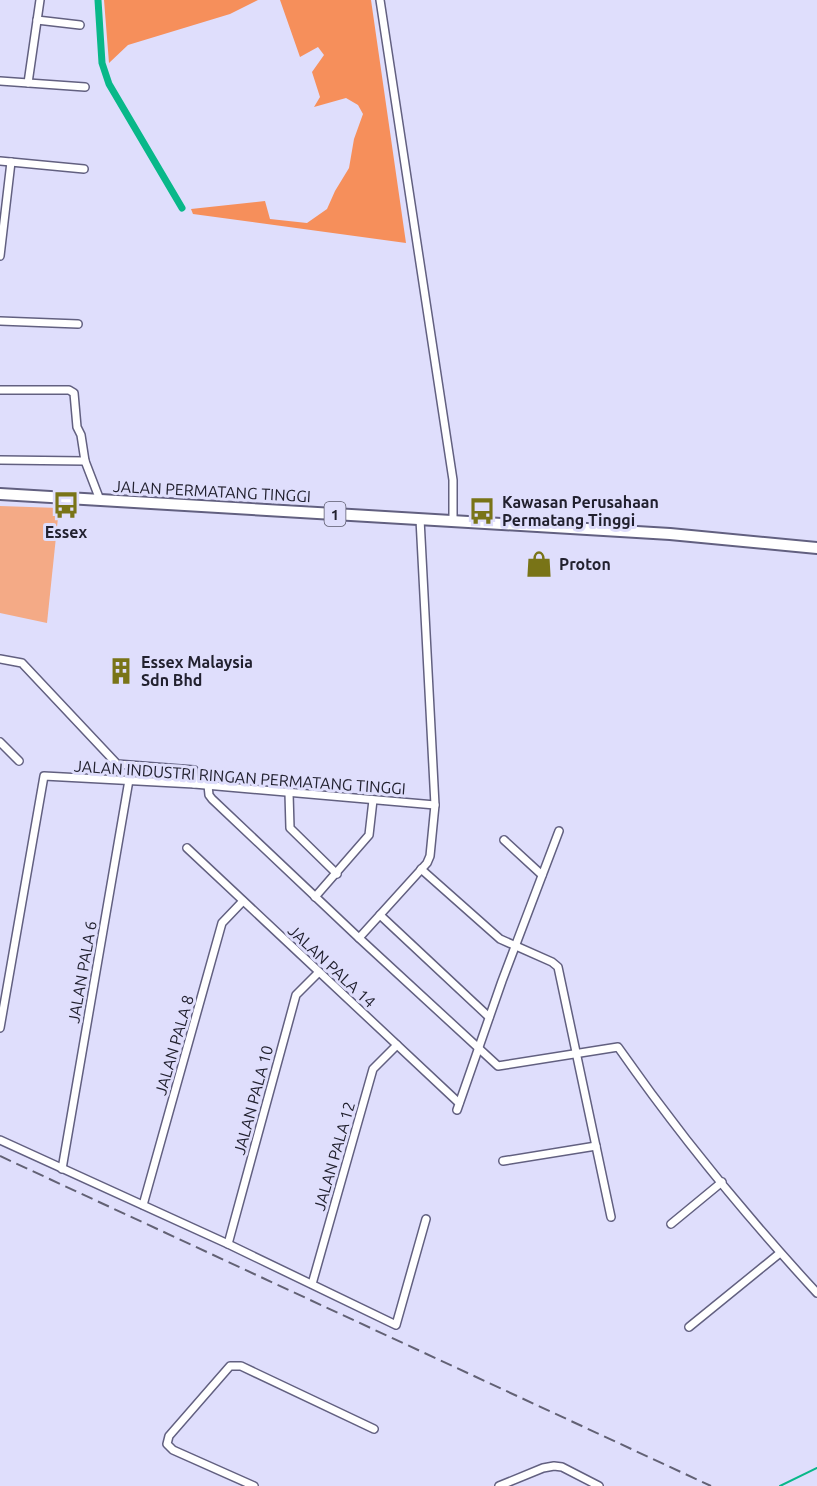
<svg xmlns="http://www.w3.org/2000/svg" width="817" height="1486" font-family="Ubuntu,sans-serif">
  <rect width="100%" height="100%" fill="#dfdefc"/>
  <polygon fill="#f4aa86" points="0,506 59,508 47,623 0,613"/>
  <g fill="#f68f5b">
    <polygon points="104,0 258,0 230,14 128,45 109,63"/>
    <polygon points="280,0 371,0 406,243 193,214 191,209 265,201 270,219 307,223 327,209 335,191 349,168 354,139 363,114 358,105 346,98 314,107 320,97 312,72 324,55 318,47 300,57"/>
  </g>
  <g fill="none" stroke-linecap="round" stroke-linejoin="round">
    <polyline stroke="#09b889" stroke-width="2" points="780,1486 817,1468"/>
    <polyline stroke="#09b889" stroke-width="7" points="98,0 102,63 109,84 182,208"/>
    <defs>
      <g id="minor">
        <polyline points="380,0 453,480 453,522"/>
        <polyline points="37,20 80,25"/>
        <polyline points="0,81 85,87"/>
        <polyline points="28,83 40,0"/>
        <polyline points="0,161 84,169"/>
        <polyline points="0,256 11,162"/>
        <polyline points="0,321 78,324"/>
        <polyline points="0,390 69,390 74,393 77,427 81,435 85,461 100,500"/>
        <polyline points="0,460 85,461"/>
        <polyline points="0,659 22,663 117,764 194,770 194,784"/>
        <polyline points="0,742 19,761"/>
        <path d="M208,785L209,795L212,799L359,938L498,1066L618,1047C678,1133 746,1216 817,1293"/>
        <polyline points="289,793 290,828 337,874"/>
        <polyline points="504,840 542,875"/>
        <polyline points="187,848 459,1103"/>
        <polyline points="421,869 500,939 552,962 558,967 611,1217"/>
        <polyline points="315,897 369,835 373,800"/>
        <polyline points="380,915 489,1017"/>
        <polyline points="359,938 427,863 430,856 435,805 420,519"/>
        <polyline points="0,1028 44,776 194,784 435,805"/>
        <polyline points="457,1110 502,981 559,831"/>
        <polyline points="0,1140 228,1244 396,1325 426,1219"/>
        <polyline points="503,1161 596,1146"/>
        <polyline points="62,1169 129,780"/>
        <polyline points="143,1205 222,923 243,901"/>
        <polyline points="671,1224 722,1182"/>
        <polyline points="228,1244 296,995 319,972"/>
        <polyline points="312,1284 373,1069 397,1045"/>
        <polyline points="689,1327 780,1253"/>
        <polyline points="254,1486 173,1450 167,1444 169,1436 230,1366 241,1366 374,1429"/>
        <polyline points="499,1486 543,1468 554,1466 562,1467 599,1486"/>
      </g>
      <polyline id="trunk" points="0,494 670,534 817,548"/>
    </defs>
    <use href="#minor" stroke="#626080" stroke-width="10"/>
    <use href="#trunk" stroke="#626080" stroke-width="14"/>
    <use href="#minor" stroke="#fff" stroke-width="7"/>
    <use href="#trunk" stroke="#fff" stroke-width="10"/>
    <polyline stroke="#626174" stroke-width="2" stroke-dasharray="12 6" stroke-linecap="butt" points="0,1156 711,1486"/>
  </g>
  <defs>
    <symbol id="bus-bare" viewBox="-9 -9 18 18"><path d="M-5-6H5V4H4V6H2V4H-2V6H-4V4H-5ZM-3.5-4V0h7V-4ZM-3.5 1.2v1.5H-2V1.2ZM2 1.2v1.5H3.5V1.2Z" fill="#797417" stroke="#dfdefc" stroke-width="2.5" paint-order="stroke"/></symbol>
    <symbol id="shop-bare" viewBox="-9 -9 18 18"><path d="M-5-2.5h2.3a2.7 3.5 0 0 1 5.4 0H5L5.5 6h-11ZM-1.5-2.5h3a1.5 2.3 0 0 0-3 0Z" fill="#797417" stroke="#dfdefc" stroke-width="2.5" paint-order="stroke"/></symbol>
    <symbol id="building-bare" viewBox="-9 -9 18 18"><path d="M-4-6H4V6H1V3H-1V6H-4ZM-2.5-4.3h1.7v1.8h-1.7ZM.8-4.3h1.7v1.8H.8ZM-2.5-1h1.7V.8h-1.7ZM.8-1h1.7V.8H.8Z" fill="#797417" stroke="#dfdefc" stroke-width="2.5" paint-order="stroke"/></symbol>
  </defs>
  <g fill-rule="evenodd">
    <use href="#bus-bare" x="47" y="486" width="38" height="38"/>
    <use href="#bus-bare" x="463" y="492" width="38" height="38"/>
    <use href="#shop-bare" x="520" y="545" width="38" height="38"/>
    <use href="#building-bare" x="102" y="652" width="38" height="38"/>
  </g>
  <g text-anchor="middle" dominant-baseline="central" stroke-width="6" stroke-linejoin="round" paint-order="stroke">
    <rect fill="#dfdefc" stroke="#5b5a6c" stroke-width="1.5" x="324.5" y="502" width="21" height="24" rx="4.5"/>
    <g font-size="15" font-weight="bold" fill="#22212f">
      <text x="335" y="514">1</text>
    </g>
    <g font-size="16" fill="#22212f" stroke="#dfdefc">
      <text transform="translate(212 491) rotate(3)">JALAN PERMATANG TINGGI</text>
      <text transform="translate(240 777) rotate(4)">JALAN INDUSTRI RINGAN PERMATANG TINGGI</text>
      <text transform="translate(332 966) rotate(43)">JALAN PALA 14</text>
      <text transform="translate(82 972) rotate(-80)">JALAN PALA 6</text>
      <text transform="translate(174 1045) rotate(-74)">JALAN PALA 8</text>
      <text transform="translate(253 1100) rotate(-75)">JALAN PALA 10</text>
      <text transform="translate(334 1156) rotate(-74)">JALAN PALA 12</text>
    </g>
    <g font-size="16" font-weight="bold" fill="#22212f" stroke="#dfdefc" text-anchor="start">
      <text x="502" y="502">Kawasan Perusahaan<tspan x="502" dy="18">Permatang Tinggi</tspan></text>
      <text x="66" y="532" text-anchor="middle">Essex</text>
      <text x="559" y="564">Proton</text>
      <text x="141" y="662">Essex Malaysia<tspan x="141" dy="18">Sdn Bhd</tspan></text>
    </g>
  </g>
</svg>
